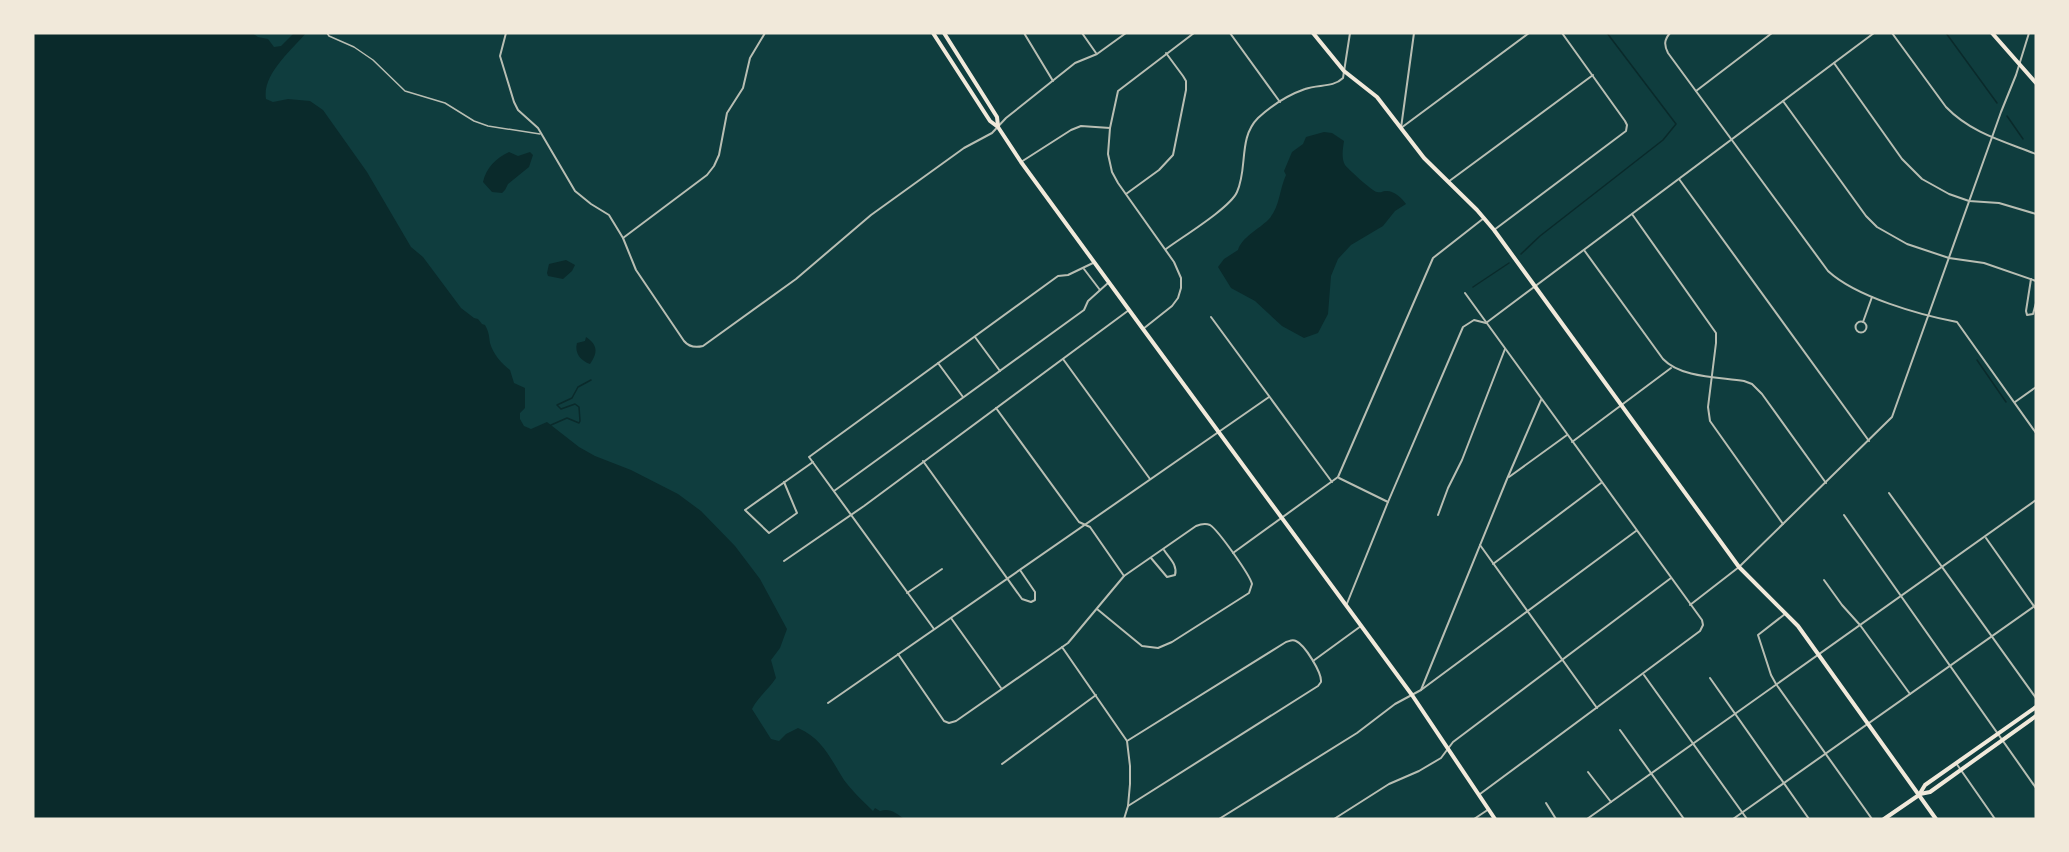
<svg xmlns="http://www.w3.org/2000/svg" width="2069" height="852" font-family="Lora,serif">
  <rect width="100%" height="100%" fill="#0f3d3e"/>
  <g fill="#0a2a2b">
    <path d="M33,33H252L258,37L268,39L274,47L281,46L294,33H306C292,50 262,74 266,99L273,102L288,99L310,101L323,110L367,172L411,247L423,257L461,308L474,318L478,319L482,324L485,325C489,332 489,336 490,343C493,354 502,364 510,370L514,383L525,388V408L520,413V419L524,426L531,429L547,422L579,447L595,456L631,470L678,494L701,511L735,546L760,579L787,629L780,648L771,660L776,678C769,689 758,697 752,709L771,739L779,741L786,734L798,728C823,739 830,758 844,780C852,791 863,801 873,811L875,808L880,811C890,808 896,813 904,819H33Z"/>
    <path d="M1324,132L1332,133L1344,141C1343,148 1341,158 1345,165C1347,168 1373,192 1377,192C1385,193 1379,191 1387,191C1394,191 1402,198 1406,204L1395,211L1383,226L1351,245L1338,259L1331,276L1328,314L1318,333L1304,338L1282,326L1255,301L1231,288L1218,267L1224,259L1238,250C1242,237 1259,229 1268,220C1280,208 1279,190 1286,175L1284,171L1292,152L1303,144L1306,137Z"/>
    <path d="M509,152L518,156L530,152L533,155L529,167L508,184L505,190L502,193L492,192L483,182C486,168 496,158 509,152Z"/>
    <polygon points="566,260 575,265 572,271 563,279 548,276 547,273 549,264"/>
    <path d="M586,337C598,345 598,353 590,364C581,361 574,353 577,343L585,341Z"/>
  </g>
  <g fill="none" stroke-linecap="round" stroke-linejoin="round">
    <g stroke="#0a2a2b" stroke-width="1.5">
      <polyline points="1946,33 1997,103"/>
      <polyline points="2007,116 2023,139"/>
      <polyline points="1521,254 1540,236 1663,140 1676,124 1607,33"/>
      <polyline points="1473,287 1509,263"/>
      <polyline points="1977,360 2006,402"/>
      <polyline points="551,425 567,418 579,423 580,421 579,407 575,404 561,409 557,405 572,398 578,387 591,380"/>
    </g>
    <polyline stroke="#b8beb3" stroke-width="1.5" points="327,33 329,36 354,47 373,60 405,91 445,103 474,121 488,126 540,134"/>
    <g stroke="#b8beb3" stroke-width="2">
      <path d="M506,33L500,56L514,102L518,110L538,128L575,191L591,204L609,215L623,238L636,270L684,341C689,347 695,348 703,346L796,279L871,215L964,148L992,133L1006,118L1075,63L1097,54L1126,33"/>
      <polyline points="1024,33 1053,81"/>
      <polyline points="1082,33 1096,53"/>
      <polyline points="1230,33 1280,102"/>
      <path d="M1670,33C1664,40 1664,45 1668,53L1828,271C1856,297 1920,315 1957,322L2036,433"/>
      <path d="M1892,33L1946,107C1971,133 2003,141 2036,154"/>
      <polyline points="1834,63 1902,159 1922,179 1949,194 1969,201 1999,203 2036,214"/>
      <polyline points="1696,91 1772,33"/>
      <polyline points="1783,101 1866,216 1877,227 1907,244 1949,258 1984,263 2036,281"/>
      <polyline points="1401,128 1529,33"/>
      <polyline points="1401,128 1414,33"/>
      <polyline points="1021,162 1071,130 1081,126 1110,128"/>
      <polyline points="1679,179 1869,441"/>
      <polyline points="1448,182 1593,75"/>
      <polyline points="1126,194 1159,170 1173,155 1186,90 1186,81 1183,76 1166,53"/>
      <polyline points="1632,214 1716,333 1716,343 1708,407 1710,421 1783,524"/>
      <polyline points="1494,230 1626,131 1627,125 1625,121 1562,33"/>
      <polyline points="623,238 707,175 714,166 719,155 727,113 743,88 750,58 765,33"/>
      <path d="M1166,249C1182,237 1230,208 1237,192C1248,168 1238,138 1258,118C1271,106 1288,95 1305,89C1318,84 1333,88 1343,78L1350,33"/>
      <path d="M1584,250L1663,359C1681,378 1719,377 1744,381L1752,384L1762,394L1826,483"/>
      <polyline points="1084,269 1100,290"/>
      <polyline points="2031,279 2026,311 2027,315 2033,314 2036,303"/>
      <polyline points="1465,293 1702,620 1703,625 1700,631 1480,794"/>
      <polyline points="1211,317 1332,482"/>
      <circle cx="1861" cy="327" r="5.5"/>
      <polyline points="1863,322 1872,297"/>
      <polyline points="1143,329 1172,306 1178,298 1181,288 1181,278 1174,262 1118,183 1112,172 1108,154 1110,128 1118,91 1194,33"/>
      <polyline points="975,337 1000,371"/>
      <polyline points="1063,359 1150,479"/>
      <polyline points="938,363 963,397"/>
      <polyline points="2015,402 2036,387"/>
      <polyline points="996,408 1079,522 1090,527 1124,576"/>
      <polyline points="1572,442 1671,368"/>
      <polyline points="923,461 1022,599 1031,602 1035,600 1035,592 1020,570"/>
      <polyline points="1509,477 1567,435"/>
      <polyline points="1339,478 1388,502"/>
      <polyline points="784,482 797,513 769,533 745,510 813,462"/>
      <polyline points="834,491 1084,310 1088,301 1108,283"/>
      <polyline points="1889,493 2036,698"/>
      <polyline points="1438,515 1448,488 1462,460 1505,349"/>
      <polyline points="1844,515 2036,788"/>
      <polyline points="1986,538 2036,609"/>
      <polyline points="1480,545 1597,708"/>
      <polyline points="1233,553 1338,477 1433,258 1484,218"/>
      <path d="M1151,558L1167,577L1175,575C1178,565 1169,558 1164,550"/>
      <polyline points="784,561 864,506 1129,310"/>
      <polyline points="1493,564 1601,483"/>
      <polyline points="1824,580 1842,605 1860,625 1910,694"/>
      <polyline points="907,593 942,569"/>
      <polyline points="1690,605 1739,567 1892,417 2001,112 2016,75 2029,33"/>
      <polyline points="1346,606 1388,502 1463,327 1474,320 1486,323 1874,33"/>
      <polyline points="1785,614 1758,635 1771,675 1776,684 1872,819"/>
      <polyline points="951,618 1001,688"/>
      <polyline points="934,629 809,457 1058,276 1068,275 1093,263"/>
      <polyline points="1062,647 1127,741 1130,766 1130,784 1128,806 1124,819"/>
      <path d="M898,654L944,721L949,723L956,721L1068,643L1124,576L1196,526C1201,524 1205,523 1210,525C1218,530 1250,575 1252,584L1249,593L1172,642L1158,648L1142,646L1097,609"/>
      <polyline points="1313,661 1361,626"/>
      <polyline points="1644,675 1747,819"/>
      <polyline points="1710,678 1809,819"/>
      <polyline points="1421,690 1636,531"/>
      <polyline points="828,703 1269,397"/>
      <polyline points="1620,730 1684,819"/>
      <path d="M1127,741L1286,642C1290,641 1292,639 1296,641C1305,645 1322,673 1321,682L1318,686L1128,806"/>
      <polyline points="1956,763 1995,819"/>
      <polyline points="1002,764 1096,695"/>
      <polyline points="1588,772 1611,802"/>
      <polyline points="1546,803 1556,819"/>
      <polyline points="1219,819 1357,733 1395,704 1421,690 1507,479 1541,400"/>
      <polyline points="1334,819 1389,784 1419,771 1441,758 1453,742 1671,578"/>
      <polyline points="1474,819 1489,809"/>
      <polyline points="1587,819 2036,500"/>
      <polyline points="1733,819 2036,605"/>
    </g>
    <g stroke="#f1e9da" stroke-width="4">
      <polyline points="1313,33 1344,71 1377,97 1424,158 1477,210 1494,230 1739,567 1798,626 1936,819"/>
      <polyline points="1992,33 2036,83"/>
      <polyline points="1920,794 1930,792 2036,716"/>
      <polyline points="1884,819 1919,795 1925,785 2036,707"/>
    </g>
    <g stroke="#f1e9da" stroke-width="4">
      <polyline points="933,33 990,121 998,127 1021,162 1143,329 1412,695 1495,819"/>
      <polyline points="944,33 997,117 998,126"/>
    </g>
  </g>
  <rect width="2069" height="852" fill="none" stroke="#f1e9da" stroke-width="69"/>
</svg>
